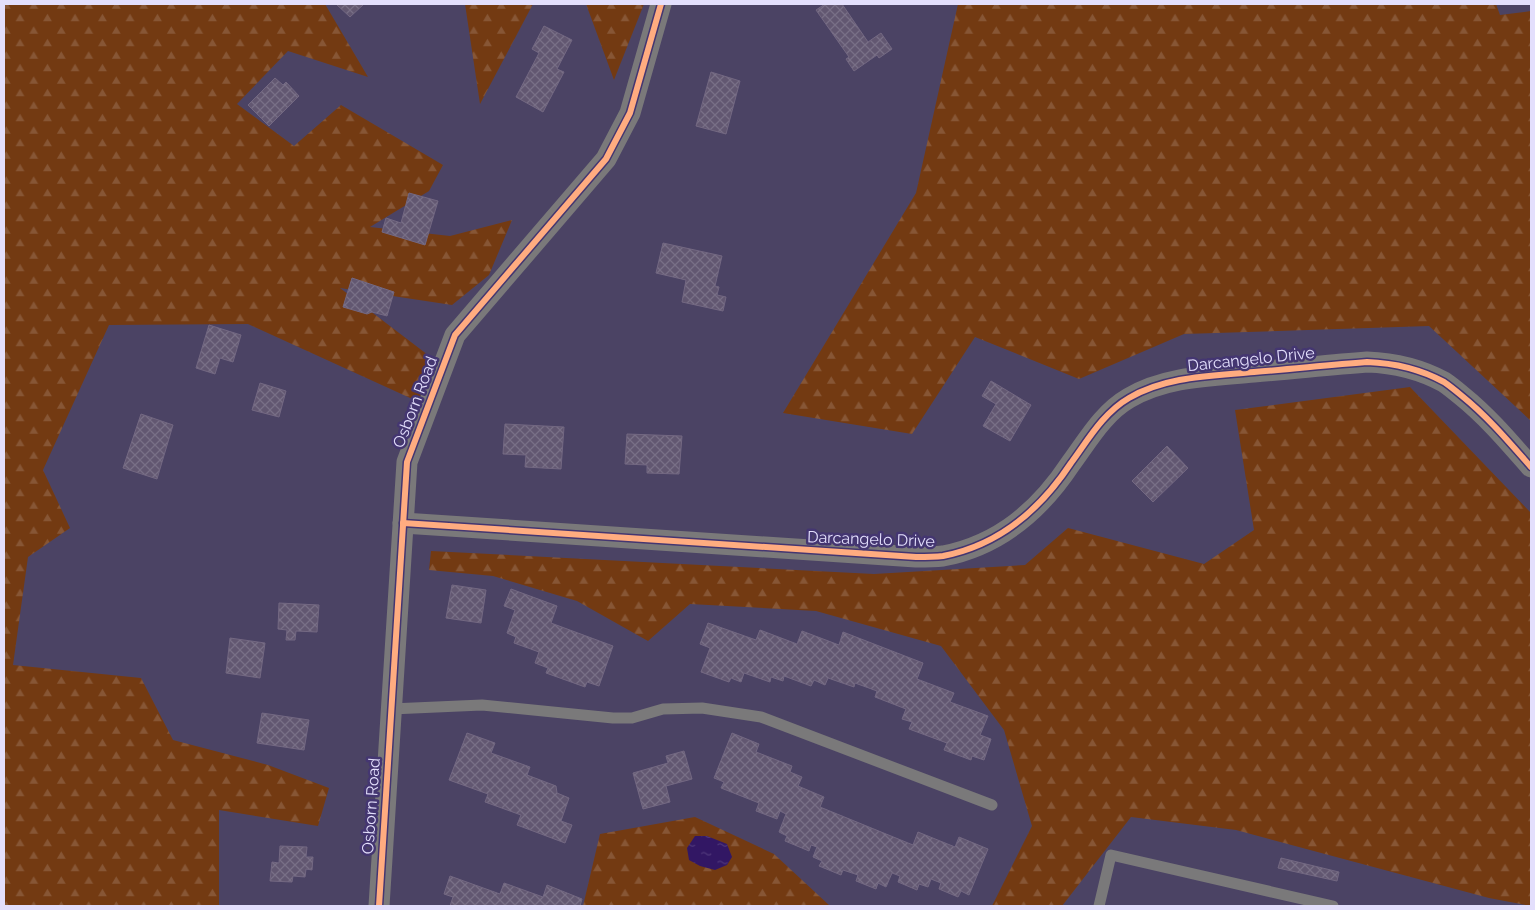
<svg xmlns="http://www.w3.org/2000/svg" width="1535" height="910" font-family="Raleway,sans-serif">
  <defs>
    <pattern id="forest-firs" width="22" height="20" patternUnits="userSpaceOnUse" patternTransform="scale(1.25)"><rect width="22" height="20" fill="#733a12"/><path d="M5 1l3.5 6h-7zM16 11l3.5 6h-7z" fill="#875635"/></pattern>
    <pattern id="water-ripples" width="26" height="14" patternUnits="userSpaceOnUse" patternTransform="scale(1.25)"><rect width="26" height="14" fill="#321764"/><path d="M2 4q2-2 4 0t4 0M15 11q2-2 4 0t4 0" fill="none" stroke="#50387b"/></pattern>
    <pattern id="building-cross-hatch" width="8" height="8" patternUnits="userSpaceOnUse" patternTransform="scale(1.25)"><rect width="8" height="8" fill="#625771"/><path d="M0 0l8 8M0 8l8-8" fill="none" stroke="#786f86"/></pattern>
  </defs>
  <rect width="100%" height="100%" fill="#4b4364"/>
  <g fill="url(#forest-firs)">
    <polygon points="4,4 325,4 368,77 288,51 237,104 294,146 341,105 443,165 429,191 370,227 450,236 512,220 489,275 452,305 340,288 428,355 419,402 248,324 109,325 43,470 70,528 28,557 13,665 141,678 173,740 268,765 329,788 318,826 219,810 219,906 4,906"/>
    <polygon points="465,4 533,4 480,104"/>
    <polygon points="586,4 644,4 614,80"/>
    <polygon points="958,4 1496,4 1500,15 1531,11 1531,421 1429,326 1184,334 1079,379 975,337 912,434 783,413 916,193"/>
    <polygon points="1410,387 1531,513 1531,906 1489,898 1236,830 1131,817 1062,906 992,906 1032,826 1004,730 941,646 816,611 690,604 648,641 577,601 493,576 429,570 431,551 874,574 1025,565 1068,528 1204,564 1254,530 1235,410"/>
    <polygon points="695,817 774,854 830,906 583,906 600,834"/>
  </g>
  <polygon fill="url(#water-ripples)" points="695,836 707,836 727,844 732,857 727,865 715,870 700,866 689,860 687,848"/>
  <g fill="url(#building-cross-hatch)" stroke="#736882">
    <polygon points="336,4 364,4 350,17"/>
    <polygon points="825,4 842,4 868,42 881,33 892,49 879,58 877,55 854,71 846,59 849,57 816,10"/>
    <polygon points="544,26 572,40 557,69 564,72 543,112 516,97 539,53 532,49"/>
    <polygon points="711,72 740,81 726,134 696,126"/>
    <polygon points="275,78 283,85 286,82 299,96 269,126 248,105"/>
    <polygon points="409,193 438,201 425,245 382,232 386,218 401,223"/>
    <polygon points="663,243 722,256 715,286 719,287 717,295 726,297 723,311 682,302 686,280 656,273"/>
    <polygon points="352,278 394,292 387,316 372,312 367,314 343,307"/>
    <polygon points="209,325 241,335 233,362 220,358 215,374 196,368"/>
    <polygon points="991,381 1031,405 1010,441 983,426 996,404 982,396"/>
    <polygon points="260,383 286,391 279,417 252,410"/>
    <polygon points="141,414 173,425 157,479 123,468"/>
    <polygon points="505,424 564,427 561,469 525,467 526,455 503,454"/>
    <polygon points="627,434 682,436 679,474 647,473 647,465 625,464"/>
    <polygon points="1167,446 1188,468 1153,502 1132,481"/>
    <polygon points="452,585 486,590 481,623 446,618"/>
    <polygon points="511,589 557,606 551,623 613,646 599,686 587,682 585,687 546,673 548,668 535,663 539,652 514,643 516,637 507,633 515,610 504,606"/>
    <polygon points="279,603 319,605 317,632 296,631 295,640 286,640 287,630 278,629"/>
    <polygon points="708,623 756,640 760,630 797,644 802,631 839,645 843,632 923,663 917,679 954,693 950,702 988,716 980,735 991,739 984,760 972,756 971,760 944,750 947,743 909,729 912,722 902,719 906,709 875,697 877,691 855,683 854,687 828,678 825,685 814,680 811,686 784,676 783,681 771,677 770,682 744,673 741,682 731,678 729,682 701,672 710,648 700,644"/>
    <polygon points="230,638 265,643 260,678 226,673"/>
    <polygon points="262,713 309,720 304,750 257,743"/>
    <polygon points="467,733 495,743 491,753 530,767 527,775 556,786 557,793 569,798 561,821 572,825 565,843 517,825 521,815 485,802 488,794 449,780"/>
    <polygon points="732,733 759,744 756,752 792,766 790,772 802,777 798,786 824,797 820,807 913,845 918,832 955,847 959,837 988,849 969,895 961,891 958,897 939,889 941,883 931,879 928,887 919,884 917,890 898,882 900,876 892,873 886,887 878,883 876,889 856,881 858,875 843,870 841,875 819,866 822,861 813,857 817,847 811,845 809,851 785,841 787,836 779,832 786,814 780,811 777,819 756,811 759,803 721,788 724,782 714,778"/>
    <polygon points="684,751 692,779 666,786 670,802 643,809 633,773 668,763 666,756"/>
    <polygon points="280,846 307,847 306,857 313,857 312,870 306,869 305,877 293,876 292,882 270,881 272,862 279,863"/>
    <polygon points="1281,858 1339,872 1337,881 1278,868"/>
    <polygon points="450,876 500,894 504,883 543,897 547,885 582,899 580,906 450,906 453,897 444,894"/>
  </g>
  <g fill="none" stroke-linecap="round" stroke-linejoin="round">
    <g stroke="#7a797a" stroke-width="11">
      <polyline points="391,709 482,705 613,718 632,718 663,709 702,708 761,717 992,805"/>
      <polyline points="1099,906 1111,855 1333,906"/>
    </g>
    <g stroke="#7a797a" stroke-width="21">
      <path d="M403,523L916,557C925,557 934,557 943,556C1000,545 1040,510 1071,463C1088,440 1103,413 1129,398C1166,376 1212,376 1254,372C1291,369 1329,365 1367,362C1394,363 1420,369 1444,382C1450,386 1456,391 1462,396C1488,417 1509,442 1531,467"/>
      <polyline points="379,906 407,462 455,335 606,159 630,113 661,4"/>
    </g>
    <defs>
      <g id="cycleway">
        <path d="M403,523L916,557C925,557 934,557 943,556C1000,545 1040,510 1071,463C1088,440 1103,413 1129,398C1166,376 1212,376 1254,372C1291,369 1329,365 1367,362C1394,363 1420,369 1444,382C1450,386 1456,391 1462,396C1488,417 1509,442 1531,467"/>
        <polyline points="379,906 407,462 455,335 606,159 630,113 661,4"/>
      </g>
    </defs>
    <use href="#cycleway" stroke="#443671" stroke-width="9"/>
    <use href="#cycleway" stroke="#ffac80" stroke-width="6"/>
  </g>
  <g text-anchor="middle" dominant-baseline="central" stroke-width="5" stroke-linejoin="round" paint-order="stroke">
    <g font-size="16" fill="#e3dffc" stroke="#443671">
      <text transform="translate(1251 359) rotate(-6)">Darcangelo Drive</text>
      <text transform="translate(415 402) rotate(-69)">Osborn Road</text>
      <text transform="translate(871 539) rotate(2)">Darcangelo Drive</text>
      <text transform="translate(371 806) rotate(-86)">Osborn Road</text>
    </g>
  </g>
  <rect width="1535" height="910" fill="none" stroke="#e3dffc" stroke-width="10"/>
</svg>
